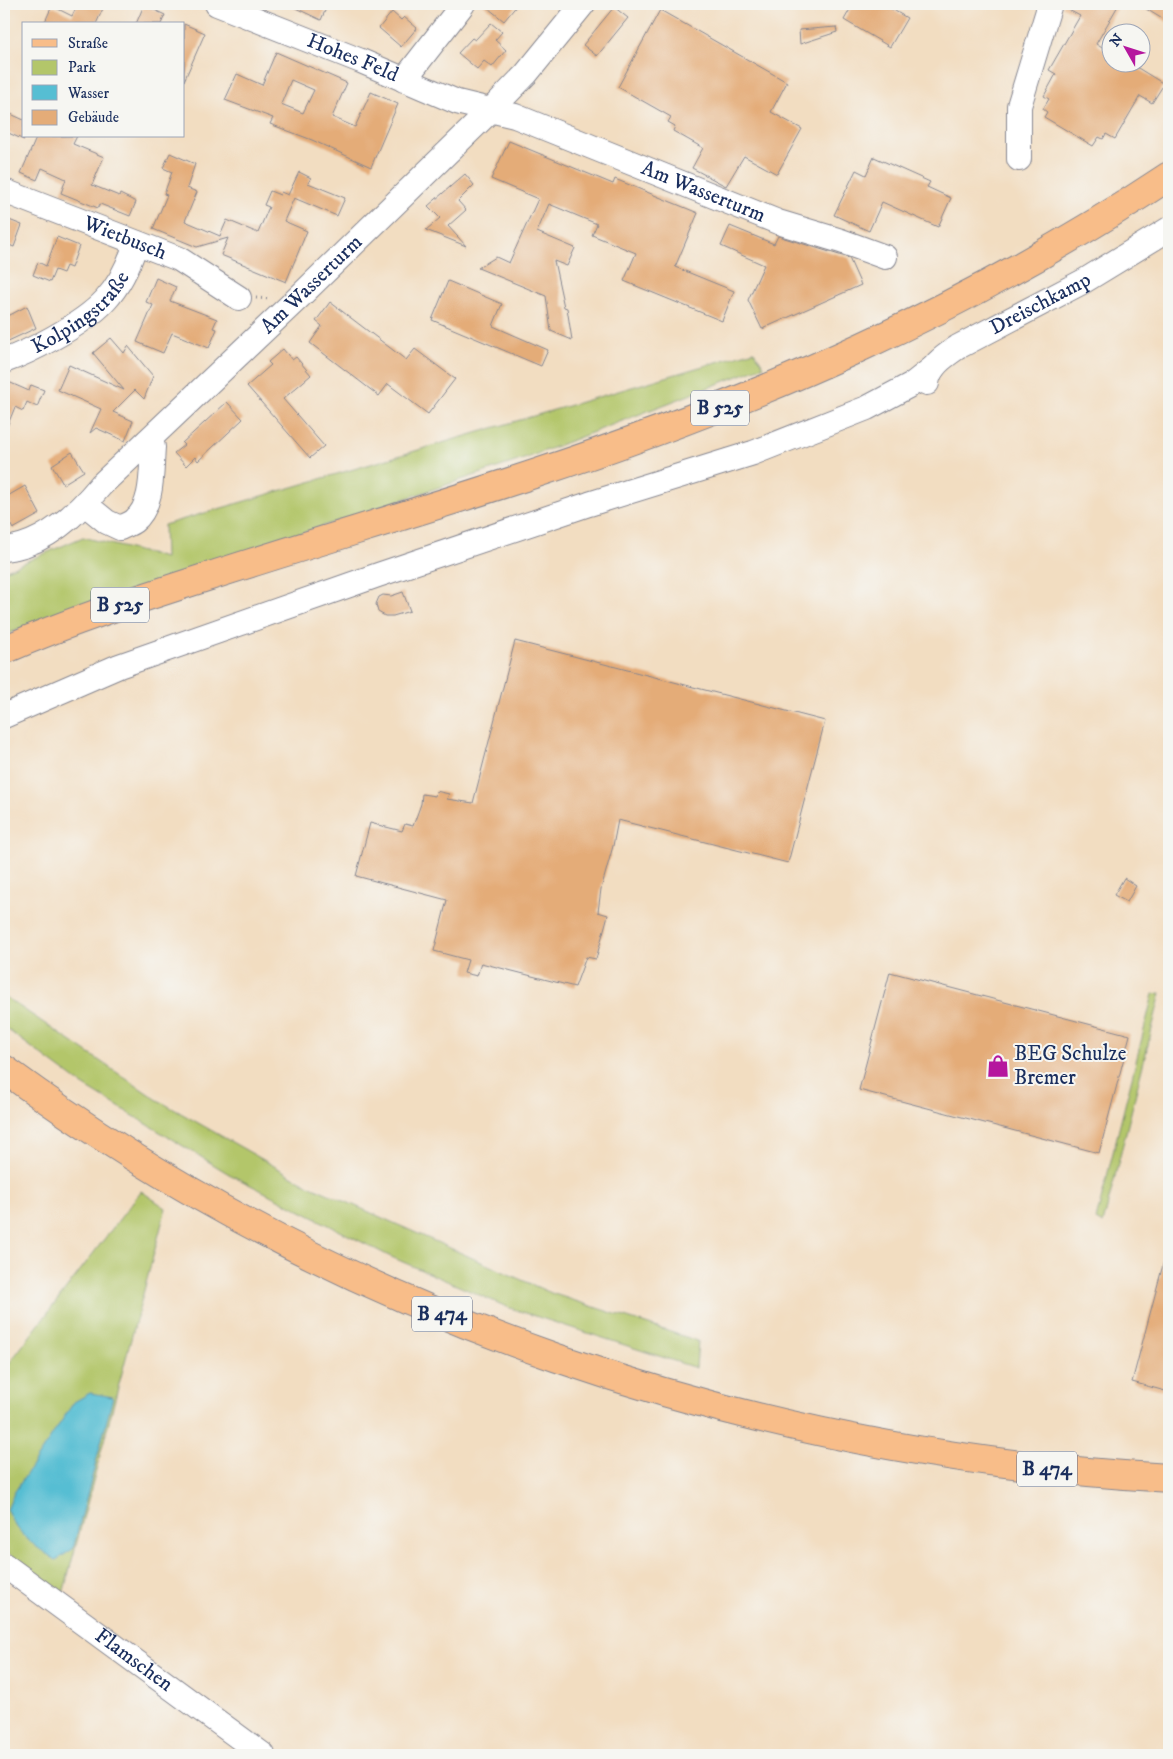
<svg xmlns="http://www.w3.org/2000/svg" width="1173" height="1759" font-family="'IM FELL DW Pica',serif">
  <rect width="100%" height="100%" fill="#f6f6f2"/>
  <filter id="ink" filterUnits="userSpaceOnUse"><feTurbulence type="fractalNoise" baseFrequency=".02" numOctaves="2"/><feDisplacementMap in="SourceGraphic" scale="10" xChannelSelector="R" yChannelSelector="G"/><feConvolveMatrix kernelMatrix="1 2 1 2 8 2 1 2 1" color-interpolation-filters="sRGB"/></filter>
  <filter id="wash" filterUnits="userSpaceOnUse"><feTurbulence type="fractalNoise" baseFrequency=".0096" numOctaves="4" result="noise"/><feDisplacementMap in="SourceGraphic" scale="20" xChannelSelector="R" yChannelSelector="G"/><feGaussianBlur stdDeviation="1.12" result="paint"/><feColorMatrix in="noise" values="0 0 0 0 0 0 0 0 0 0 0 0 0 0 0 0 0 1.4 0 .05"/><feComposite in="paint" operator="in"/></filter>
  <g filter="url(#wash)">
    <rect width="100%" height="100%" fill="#f2ddc1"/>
    <g fill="#b3c66a" stroke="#677a64">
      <polygon points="754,351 764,366 524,459 170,577 4,635 4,571 83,537 165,558 164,525"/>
      <polygon points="1161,993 1103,1224 1096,1220 1153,994"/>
      <polygon points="4,996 156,1099 304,1183 551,1293 698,1341 696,1368 507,1307 389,1256 229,1174 81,1084 4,1027"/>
      <polygon points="141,1191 166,1208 63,1594 4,1550 4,1370"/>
    </g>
    <path fill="#56bed3" stroke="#387698" d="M90,1393L113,1397L73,1549L56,1560C34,1546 18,1535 7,1510L14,1493L74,1402Z"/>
    <g id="blocks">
      <g fill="#e4ac78" fill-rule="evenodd">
        <polygon points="78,4 105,4 96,24 44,24 52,6 72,16"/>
        <polygon points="287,4 328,4 321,20"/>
        <polygon points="483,4 518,4 504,21"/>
        <polygon points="853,4 883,4 907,18 890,47 844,20"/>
        <polygon points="1063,4 1119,4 1096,44 1110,53 1110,62 1128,62 1164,84 1152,103 1140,96 1115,139 1106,134 1103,139 1099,137 1093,146 1044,117 1047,112 1043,109 1049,99 1044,96 1056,74 1049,70 1080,16 1063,7"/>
        <polygon points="1138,4 1169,4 1169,23"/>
        <polygon points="144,5 165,15 161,24 136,24"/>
        <polygon points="614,7 628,18 597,56 583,45"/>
        <polygon points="660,10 787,82 771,112 802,129 777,174 744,156 726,186 724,185 692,168 703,148 673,131 675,126 668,122 671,117 618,87"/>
        <polygon points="392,12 401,20 404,17 417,28 401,47 379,28"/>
        <polygon points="491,23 502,32 495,40 506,50 492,67 484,61 477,69 458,53 472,38 475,40"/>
        <polygon points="184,24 205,33 184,81"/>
        <polygon points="836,27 837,32 800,44 799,30"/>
        <path d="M276,52L347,83L332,117L355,127L371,92L398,104L371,167L312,140L270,124L273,118L225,100L237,74L262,85ZM291,80L314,90L303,113L281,104Z"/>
        <polygon points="4,111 24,120 24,140 4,131"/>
        <polygon points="37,136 77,136 73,144 104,157 92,185 119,196 120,194 136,202 130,216 100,204 98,208 61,193 66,179 42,168 37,180 21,173"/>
        <polygon points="509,141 613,184 615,179 698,213 675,267 734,291 722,321 624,281 636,253 592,235 597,224 549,204 537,232 575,248 567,266 554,261 564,307 567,308 572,340 551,331 546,296 478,268 496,257 509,263 538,199 491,179"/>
        <polygon points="170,153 195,164 187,188 197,192 185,221 220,236 227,220 258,233 269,207 264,205 270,191 280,195 281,192 288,195 299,172 311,178 308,183 345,198 337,216 294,198 284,221 307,231 286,282 221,255 228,238 197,247 153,229 167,195 164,194 172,172 163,168"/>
        <polygon points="874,157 930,182 927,187 951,198 938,227 882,202 869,231 834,215 856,170 866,175"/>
        <polygon points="465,174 474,185 458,201 466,210 448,226 466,246 426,230 440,218 428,206"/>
        <polygon points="4,218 22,225 14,247 4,243"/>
        <polygon points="730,226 774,244 778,236 849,258 861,285 762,329 748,300 764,265 721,246"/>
        <polygon points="57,237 79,246 71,268 66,266 63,273 55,270 50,282 33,275 38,262 46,266"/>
        <polygon points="156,278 176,287 170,301 217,319 213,328 217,329 209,348 172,333 163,353 137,342 153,305 146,302"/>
        <polygon points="448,281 502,304 493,326 548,350 541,366 432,320"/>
        <polygon points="330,302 406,360 415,349 455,379 428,414 388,384 379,396 310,343 322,326 316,321"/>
        <polygon points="27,306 36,328 4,343 4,313 10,315"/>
        <polygon points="111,338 124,353 128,346 153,376 144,399 135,390 113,412 133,421 125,441 96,428 90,433 101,409 58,390 69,365 124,390 93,353"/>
        <polygon points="283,349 292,360 296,357 311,375 283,399 324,446 310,458 247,386 271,365 268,362"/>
        <polygon points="4,380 29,391 31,385 44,390 37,407 27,402 23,411 15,407 4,434"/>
        <polygon points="227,402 243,419 198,461 195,457 186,466 174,453 184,445 182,443"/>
        <polygon points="72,452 84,471 63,484 52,465"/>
        <polygon points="25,486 40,514 13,529 4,513 4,498"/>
        <polygon points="403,592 410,611 393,616 385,616 378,612 376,604 379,597 383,595 391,596"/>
        <polygon points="515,641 825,721 788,863 618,820 613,846 601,889 598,912 608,915 596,959 586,957 575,987 481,963 477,976 464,973 468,960 434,951 447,900 356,876 370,823 402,831 405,824 413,826 421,804 422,794 435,796 436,791 449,794 447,799 473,803"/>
        <polygon points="1124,878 1136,886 1127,902 1114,895"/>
        <polygon points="890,972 1130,1035 1099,1153 859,1090"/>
        <polygon points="1165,1257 1169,1257 1169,1392 1132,1382"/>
      </g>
    </g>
  </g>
  <g filter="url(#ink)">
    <use href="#blocks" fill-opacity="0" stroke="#868690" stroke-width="1"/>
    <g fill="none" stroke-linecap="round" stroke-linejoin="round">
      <defs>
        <g id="minor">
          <path id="s1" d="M217,4L361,61L457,102L515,116L778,222L841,241L885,257"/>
          <polyline points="404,80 463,4"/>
          <polyline points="1019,159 1019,106 1050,4"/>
          <path id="s2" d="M4,191L179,259L239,298"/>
          <path id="s3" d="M4,361C21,355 37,347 53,338C98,313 120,294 136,243"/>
          <path id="s4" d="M927,383C929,366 945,356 958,347L1084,281L1169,229"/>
          <path d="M85,504L107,522L120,528C124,526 130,524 134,521C154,505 151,470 153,447L148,441"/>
          <path id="s5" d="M4,549C43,546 77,514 101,485L296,300L490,111L526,74L583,4"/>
          <polyline points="4,716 119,666 378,575 589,504 753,453 867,408 914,383 933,368"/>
          <path id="s6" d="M4,1565L263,1755"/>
        </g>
        <g id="major">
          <path d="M4,650C70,621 138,599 207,577C315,542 425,510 534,474C759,400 971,308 1169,176"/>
          <path d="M4,1069C341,1317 753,1455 1169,1478"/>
        </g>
      </defs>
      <use href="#minor" stroke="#868690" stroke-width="26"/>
      <use href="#major" stroke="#868690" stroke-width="30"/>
      <polyline stroke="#868690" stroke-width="3" stroke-dasharray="1 4" stroke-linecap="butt" points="256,298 270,299"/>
      <use href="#minor" stroke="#fff" stroke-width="24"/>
      <use href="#major" stroke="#f8bd89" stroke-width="28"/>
    </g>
  </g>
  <defs>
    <symbol id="shop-bare" viewBox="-9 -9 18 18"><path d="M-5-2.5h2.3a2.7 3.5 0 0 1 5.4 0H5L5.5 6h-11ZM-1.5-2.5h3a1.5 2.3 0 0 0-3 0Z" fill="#b5179e" stroke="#f6f6f2" stroke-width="2.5" paint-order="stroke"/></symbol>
  </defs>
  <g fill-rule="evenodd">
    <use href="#shop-bare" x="982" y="1050" width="32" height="32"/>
  </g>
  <g text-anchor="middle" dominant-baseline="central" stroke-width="4" stroke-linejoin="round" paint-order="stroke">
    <g fill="#f6f6f2" stroke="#5d6b8a" stroke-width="1">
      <rect x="691" y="390.5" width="58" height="35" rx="4"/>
      <rect x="91" y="587.5" width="58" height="35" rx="4"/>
      <rect x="412" y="1296.5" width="60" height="35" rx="4"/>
      <rect x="1017" y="1451.5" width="60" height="35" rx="4"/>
    </g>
    <g font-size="20" font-weight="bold" fill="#1b2f5e">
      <text x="720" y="408">B 525</text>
      <text x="120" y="605">B 525</text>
      <text x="442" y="1314">B 474</text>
      <text x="1047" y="1469">B 474</text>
    </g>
    <g font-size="21" fill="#1b2f5e" stroke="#f6f6f2">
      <text stroke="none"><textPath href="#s1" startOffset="146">Hohes Feld</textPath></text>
      <text stroke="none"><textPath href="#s1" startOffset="522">Am Wasserturm</textPath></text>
      <text stroke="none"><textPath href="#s2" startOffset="130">Wietbusch</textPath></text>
      <text stroke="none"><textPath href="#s5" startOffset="410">Am Wasserturm</textPath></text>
      <text stroke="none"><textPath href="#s4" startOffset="142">Dreischkamp</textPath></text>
      <text stroke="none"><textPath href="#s3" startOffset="92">Kolpingstraße</textPath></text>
      <text stroke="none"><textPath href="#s6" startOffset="161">Flamschen</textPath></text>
    </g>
    <g font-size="21" fill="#1b2f5e" stroke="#f6f6f2" text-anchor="start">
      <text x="1014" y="1054">BEG Schulze<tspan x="1014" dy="24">Bremer</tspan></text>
    </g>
  </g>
  <rect width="1173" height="1759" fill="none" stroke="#f6f6f2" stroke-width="20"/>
  <rect x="22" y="22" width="162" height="115" fill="#f6f6f2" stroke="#9ea6b7"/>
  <rect x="32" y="39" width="25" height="8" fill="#f8bd89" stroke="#9ea6b7"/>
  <text x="68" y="48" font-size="15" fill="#1b2f5e">Straße</text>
  <rect x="32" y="60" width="25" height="15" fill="#b3c66a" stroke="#9ea6b7"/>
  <text x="68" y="72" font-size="15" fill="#1b2f5e">Park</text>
  <rect x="32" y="85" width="25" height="15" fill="#56bed3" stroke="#9ea6b7"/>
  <text x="68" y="98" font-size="15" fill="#1b2f5e">Wasser</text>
  <rect x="32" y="110" width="25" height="15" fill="#e4ac78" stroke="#9ea6b7"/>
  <text x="68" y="122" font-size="15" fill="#1b2f5e">Gebäude</text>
  <g transform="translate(1126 48) rotate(309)"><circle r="24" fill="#f6f6f2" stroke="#9ea6b7"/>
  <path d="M0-4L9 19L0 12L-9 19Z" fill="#b5179e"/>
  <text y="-8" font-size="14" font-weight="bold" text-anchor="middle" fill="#1b2f5e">N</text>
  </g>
</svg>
